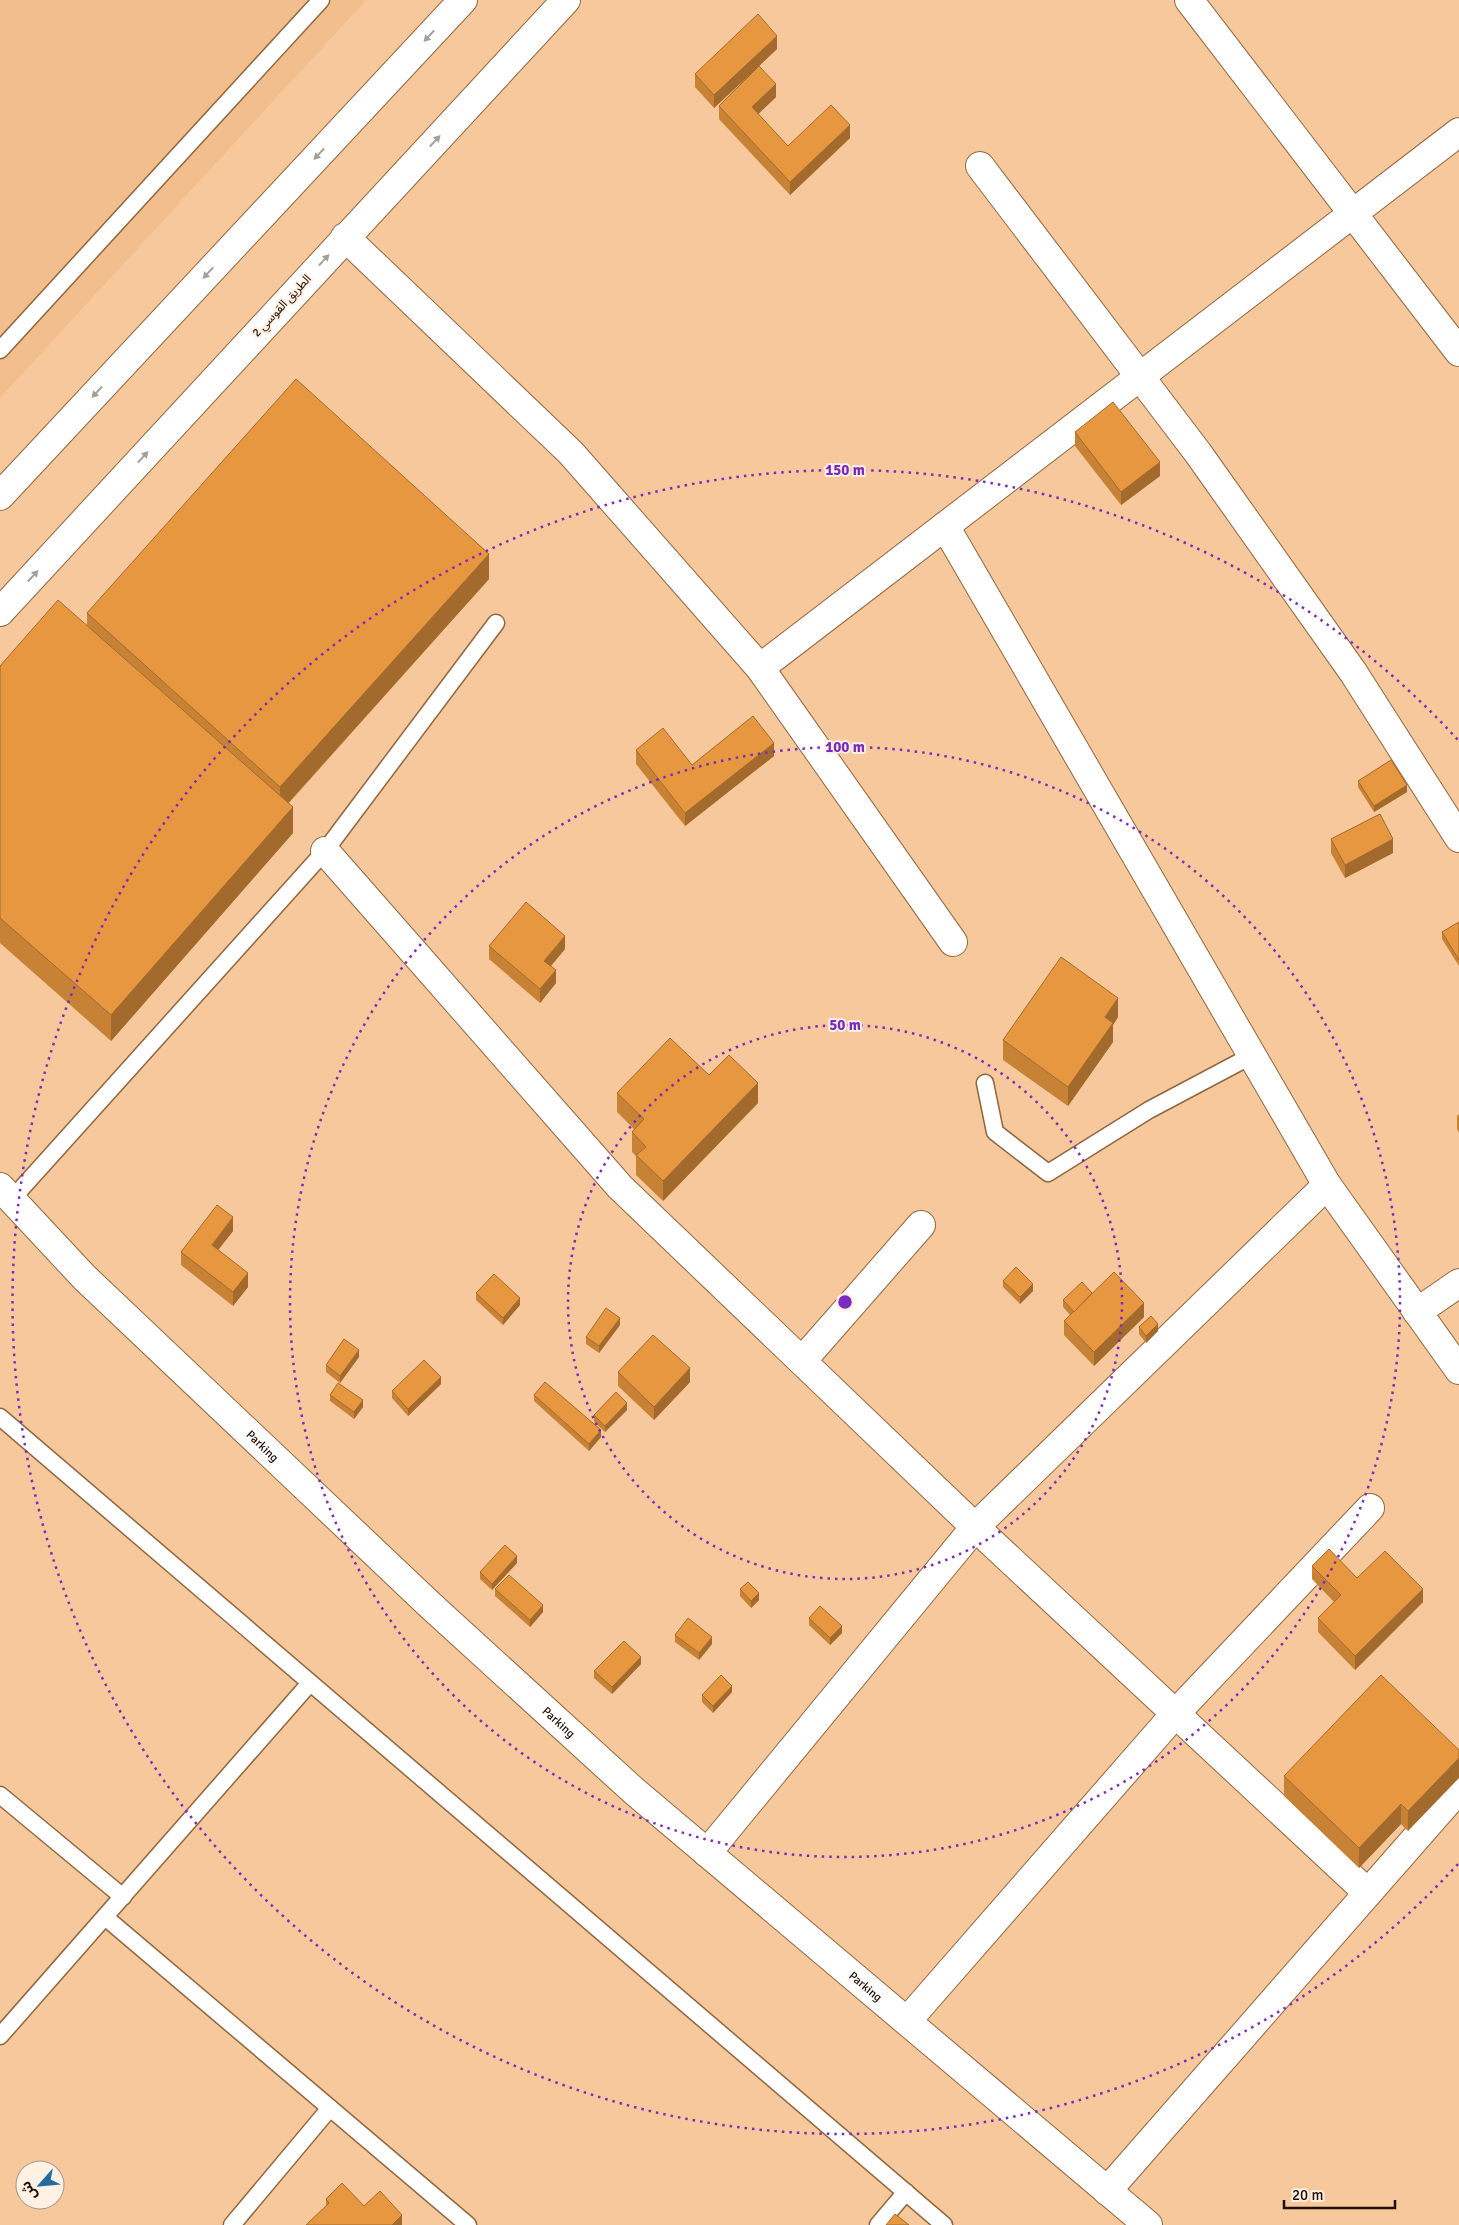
<svg xmlns="http://www.w3.org/2000/svg" width="1459" height="2225" font-family="Signika,'Noto Sans Arabic',sans-serif">
  <rect width="100%" height="100%" fill="#f6c89c"/>
  <polygon fill="#f2be8d" points="0,0 366,0 0,398"/>
  <g fill="none" stroke-linecap="round" stroke-linejoin="round">
    <defs>
      <g id="service">
        <polyline points="0,350 321,0"/>
        <polyline points="985,1083 995,1132 1048,1173 1149,1110 1251,1056"/>
        <polyline points="12,1199 325,851 496,623"/>
        <polyline points="0,1417 944,2225"/>
        <polyline points="0,1795 123,1897"/>
        <polyline points="105,1917 468,2225"/>
        <polyline points="0,2036 310,1683"/>
        <polyline points="232,2225 330,2108"/>
        <polyline points="878,2225 906,2192"/>
      </g>
      <g id="minor">
        <polyline points="1189,0 1459,352"/>
        <polyline points="980,166 1198,453 1353,672 1459,838"/>
        <polyline points="345,237 571,453 760,668 953,942"/>
        <polyline points="945,526 1327,1185 1459,1370"/>
        <polyline points="760,668 1459,132"/>
        <polyline points="325,851 620,1187 975,1527 1368,1893"/>
        <path id="s1" d="M0,1187L84,1277L430,1605L634,1791L1148,2225"/>
        <polyline points="1417,1312 1459,1283"/>
        <polyline points="802,1361 921,1225"/>
        <polyline points="707,1853 975,1527 1327,1185"/>
        <polyline points="907,2021 1175,1714 1370,1508"/>
        <polyline points="1107,2191 1459,1789"/>
      </g>
      <g id="trunk">
        <polyline points="0,496 463,0"/>
        <polyline points="0,612 566,0"/>
      </g>
    </defs>
    <use href="#service" stroke="#90673e" stroke-width="19"/>
    <use href="#minor" stroke="#90673e" stroke-width="30"/>
    <use href="#trunk" stroke="#90673e" stroke-width="30"/>
    <use href="#service" stroke="#fff" stroke-width="16"/>
    <use href="#minor" stroke="#fff" stroke-width="28"/>
    <use href="#trunk" stroke="#fff" stroke-width="28"/>
  </g>
  <g fill="#c78236">
    <polygon points="777,49 759,66 776,97 758,114 788,146 850,138 790,195 719,119 719,106 752,73 714,108 695,87 695,74"/>
    <polygon points="1075,432 1160,476 1121,505 1075,446"/>
    <polygon points="489,579 288,804 293,833 111,1041 0,943 0,666 87,625 87,613"/>
    <polygon points="636,750 692,765 774,756 685,826 636,764"/>
    <polygon points="1358,781 1407,792 1374,812 1358,787"/>
    <polygon points="1331,839 1393,853 1345,878 1331,853"/>
    <polygon points="1459,922 1459,966 1442,939 1442,932"/>
    <polygon points="489,946 565,949 551,966 556,983 540,1003 489,959"/>
    <polygon points="1118,1017 1113,1025 1113,1042 1068,1106 1003,1060 1003,1040"/>
    <polygon points="709,1075 758,1103 663,1201 636,1175 636,1156 632,1152 632,1132 634,1129 617,1112 617,1093"/>
    <polygon points="1459,1114 1459,1133 1457,1129 1457,1116"/>
    <polygon points="233,1231 218,1250 248,1287 233,1306 181,1265 181,1252"/>
    <polygon points="1003,1281 1033,1291 1020,1304 1003,1287"/>
    <polygon points="476,1293 520,1305 503,1325 476,1300"/>
    <polygon points="1092,1293 1144,1317 1094,1366 1064,1335 1064,1321 1070,1315 1063,1307 1063,1300"/>
    <polygon points="620,1325 599,1353 586,1344 586,1337"/>
    <polygon points="1139,1327 1158,1331 1146,1343 1139,1334"/>
    <polygon points="359,1357 340,1383 326,1372 326,1365"/>
    <polygon points="618,1372 690,1382 654,1420 618,1386"/>
    <polygon points="441,1384 408,1416 392,1398 392,1391"/>
    <polygon points="330,1395 363,1407 354,1419 330,1401"/>
    <polygon points="534,1395 601,1437 589,1451 534,1401"/>
    <polygon points="627,1410 605,1432 594,1422 594,1415"/>
    <polygon points="517,1563 492,1590 480,1579 480,1572"/>
    <polygon points="1312,1566 1357,1578 1423,1602 1355,1670 1318,1632 1318,1618 1334,1602 1312,1579"/>
    <polygon points="495,1589 543,1612 530,1627 495,1596"/>
    <polygon points="740,1589 759,1600 751,1608 740,1596"/>
    <polygon points="809,1618 842,1633 830,1645 809,1625"/>
    <polygon points="675,1635 712,1644 699,1660 675,1642"/>
    <polygon points="641,1664 612,1694 594,1678 594,1671"/>
    <polygon points="732,1692 713,1713 702,1702 702,1695"/>
    <polygon points="1459,1750 1408,1831 1401,1824 1359,1868 1284,1796 1284,1776"/>
    <polygon points="326,2199 364,2206 402,2225 326,2206"/>
  </g>
  <g fill="#a26a2c">
    <polygon points="777,36 777,49 714,108 714,95"/>
    <polygon points="776,84 776,97 752,120 752,107"/>
    <polygon points="850,125 850,138 790,195 790,182"/>
    <polygon points="1160,462 1160,476 1121,505 1121,492"/>
    <polygon points="489,554 489,579 280,812 280,787"/>
    <polygon points="774,743 774,756 685,826 685,813"/>
    <polygon points="1407,785 1407,792 1374,812 1374,806"/>
    <polygon points="293,807 293,833 111,1041 111,1015"/>
    <polygon points="1393,839 1393,853 1345,878 1345,865"/>
    <polygon points="565,936 565,949 544,974 544,961"/>
    <polygon points="556,970 556,983 540,1003 540,989"/>
    <polygon points="1118,998 1118,1017 1113,1025 1113,1042 1068,1106 1068,1087 1105,1017"/>
    <polygon points="758,1083 758,1103 663,1201 663,1181"/>
    <polygon points="233,1217 233,1231 212,1258 212,1245"/>
    <polygon points="248,1273 248,1287 233,1306 233,1292"/>
    <polygon points="1033,1284 1033,1291 1020,1304 1020,1297"/>
    <polygon points="520,1298 520,1305 503,1325 503,1318"/>
    <polygon points="1144,1303 1144,1317 1094,1366 1094,1352"/>
    <polygon points="620,1318 620,1325 599,1353 599,1346"/>
    <polygon points="1158,1324 1158,1331 1146,1343 1146,1336"/>
    <polygon points="359,1350 359,1357 340,1383 340,1376"/>
    <polygon points="690,1368 690,1382 654,1420 654,1407"/>
    <polygon points="441,1377 441,1384 408,1416 408,1409"/>
    <polygon points="363,1400 363,1407 354,1419 354,1412"/>
    <polygon points="627,1403 627,1410 605,1432 605,1426"/>
    <polygon points="601,1430 601,1437 589,1451 589,1444"/>
    <polygon points="517,1556 517,1563 492,1590 492,1584"/>
    <polygon points="1423,1589 1423,1602 1355,1670 1355,1656"/>
    <polygon points="759,1593 759,1600 751,1608 751,1601"/>
    <polygon points="543,1605 543,1612 530,1627 530,1620"/>
    <polygon points="842,1626 842,1633 830,1645 830,1638"/>
    <polygon points="712,1637 712,1644 699,1660 699,1653"/>
    <polygon points="641,1657 641,1664 612,1694 612,1687"/>
    <polygon points="732,1686 732,1692 713,1713 713,1706"/>
    <polygon points="1459,1758 1459,1778 1408,1831 1408,1811"/>
    <polygon points="1401,1804 1401,1824 1359,1868 1359,1848"/>
    <polygon points="402,2215 402,2225 392,2225"/>
  </g>
  <g fill="#e7973f" stroke="#a26a2c">
    <polygon points="758,14 777,36 714,95 695,74"/>
    <polygon points="759,66 776,84 752,107 788,146 831,105 850,125 790,182 719,106"/>
    <polygon points="296,379 489,554 280,787 87,613"/>
    <polygon points="1113,402 1160,462 1121,492 1075,432"/>
    <polygon points="58,600 293,807 111,1015 0,918 0,666"/>
    <polygon points="753,716 774,743 685,813 636,750 663,728 692,765"/>
    <polygon points="1391,760 1407,785 1374,806 1358,781"/>
    <polygon points="1380,814 1393,839 1345,865 1331,839"/>
    <polygon points="526,902 565,936 544,961 556,970 540,989 489,946"/>
    <polygon points="1459,922 1459,960 1442,932"/>
    <polygon points="1061,957 1118,998 1105,1017 1113,1023 1068,1087 1003,1040"/>
    <polygon points="670,1038 709,1075 729,1055 758,1083 663,1181 636,1155 646,1147 632,1132 644,1119 617,1093"/>
    <polygon points="217,1205 233,1217 212,1245 248,1273 233,1292 181,1252"/>
    <polygon points="1016,1267 1033,1284 1020,1297 1003,1281"/>
    <polygon points="1114,1272 1144,1303 1094,1352 1064,1321"/>
    <polygon points="494,1274 520,1298 503,1318 476,1293"/>
    <polygon points="1082,1282 1092,1293 1074,1312 1063,1300"/>
    <polygon points="606,1308 620,1318 599,1346 586,1337"/>
    <polygon points="1151,1316 1158,1324 1146,1336 1139,1327"/>
    <polygon points="653,1335 690,1368 654,1407 618,1372"/>
    <polygon points="344,1339 359,1350 340,1376 326,1365"/>
    <polygon points="424,1360 441,1377 408,1409 392,1391"/>
    <polygon points="545,1382 601,1430 589,1444 534,1395"/>
    <polygon points="338,1383 363,1400 354,1412 330,1395"/>
    <polygon points="616,1392 627,1403 605,1426 594,1415"/>
    <polygon points="505,1545 517,1556 492,1584 480,1572"/>
    <polygon points="1329,1549 1357,1578 1385,1551 1423,1589 1355,1656 1318,1618 1341,1595 1312,1566"/>
    <polygon points="509,1575 543,1605 530,1620 495,1589"/>
    <polygon points="748,1582 759,1593 751,1601 740,1589"/>
    <polygon points="820,1606 842,1626 830,1638 809,1618"/>
    <polygon points="688,1618 712,1637 699,1653 675,1635"/>
    <polygon points="624,1641 641,1657 612,1687 594,1671"/>
    <polygon points="721,1675 732,1686 713,1706 702,1695"/>
    <polygon points="1381,1675 1459,1750 1459,1758 1408,1811 1401,1804 1359,1848 1284,1776"/>
    <polygon points="342,2183 364,2206 380,2191 402,2215 392,2225 306,2225 329,2203 326,2199"/>
    <polygon points="895,2214 909,2225 886,2225"/>
  </g>
  <defs><path id="oneway-solid" d="M-6-.8H1V-3.2L6.5 0L1 3.2V.8H-6Z" transform="scale(1.25)"/></defs>
  <g fill="#a59f99">
    <use href="#oneway-solid" transform="translate(429 36) rotate(133)"/>
    <use href="#oneway-solid" transform="translate(435 141) rotate(-47)"/>
    <use href="#oneway-solid" transform="translate(319 154) rotate(133)"/>
    <use href="#oneway-solid" transform="translate(324 260) rotate(-47)"/>
    <use href="#oneway-solid" transform="translate(208 273) rotate(133)"/>
    <use href="#oneway-solid" transform="translate(97 392) rotate(133)"/>
    <use href="#oneway-solid" transform="translate(143 457) rotate(-47)"/>
    <use href="#oneway-solid" transform="translate(33 576) rotate(-47)"/>
  </g>
  <g fill="none" stroke="#7b2cbf" stroke-width="2.5" stroke-dasharray="2.5 5">
    <circle cx="845" cy="1302" r="277"/>
    <circle cx="845" cy="1302" r="555"/>
    <path d="M1458 1864A832 832 0 1 1 1458 740"/>
  </g>
  <g text-anchor="middle" dominant-baseline="central" stroke-width="4" stroke-linejoin="round" paint-order="stroke">
    <g font-size="12" fill="#1f0f01" stroke="#fef0e3">
      <text transform="translate(282 306) rotate(-47)">الطريق القوسي 2</text>
      <text stroke="none"><textPath href="#s1" startOffset="369">Parking</textPath></text>
      <text stroke="none"><textPath href="#s1" startOffset="774">Parking</textPath></text>
      <text stroke="none"><textPath href="#s1" startOffset="1179">Parking</textPath></text>
    </g>
  </g>
  <circle cx="845" cy="1302" r="8" fill="#7b2cbf" stroke="#fef0e3" stroke-width="2.5"/>
  <g font-size="15" text-anchor="middle" font-weight="bold" fill="#7b2cbf" stroke="#fef0e3" stroke-width="4" stroke-linejoin="round" paint-order="stroke">
    <text x="845" y="475">150 m</text>
    <text x="845" y="752">100 m</text>
    <text x="845" y="1030">50 m</text>
  </g>
  <g transform="translate(40 2185) rotate(243)"><circle r="24" fill="#fef0e3" stroke="#a59689"/>
  <path d="M0-4L9 19L0 12L-9 19Z" fill="#246b9f"/>
  <text y="-8" font-size="14" font-weight="bold" text-anchor="middle" fill="#1f0f01">ش</text>
  </g>
  <path d="M1284 2200v8h111v-8" fill="none" stroke="#1f0f01" stroke-width="2.5"/>
  <text x="1292" y="2200" font-size="15" fill="#1f0f01" stroke="#fef0e3" stroke-width="4" paint-order="stroke">20 m</text>
</svg>
